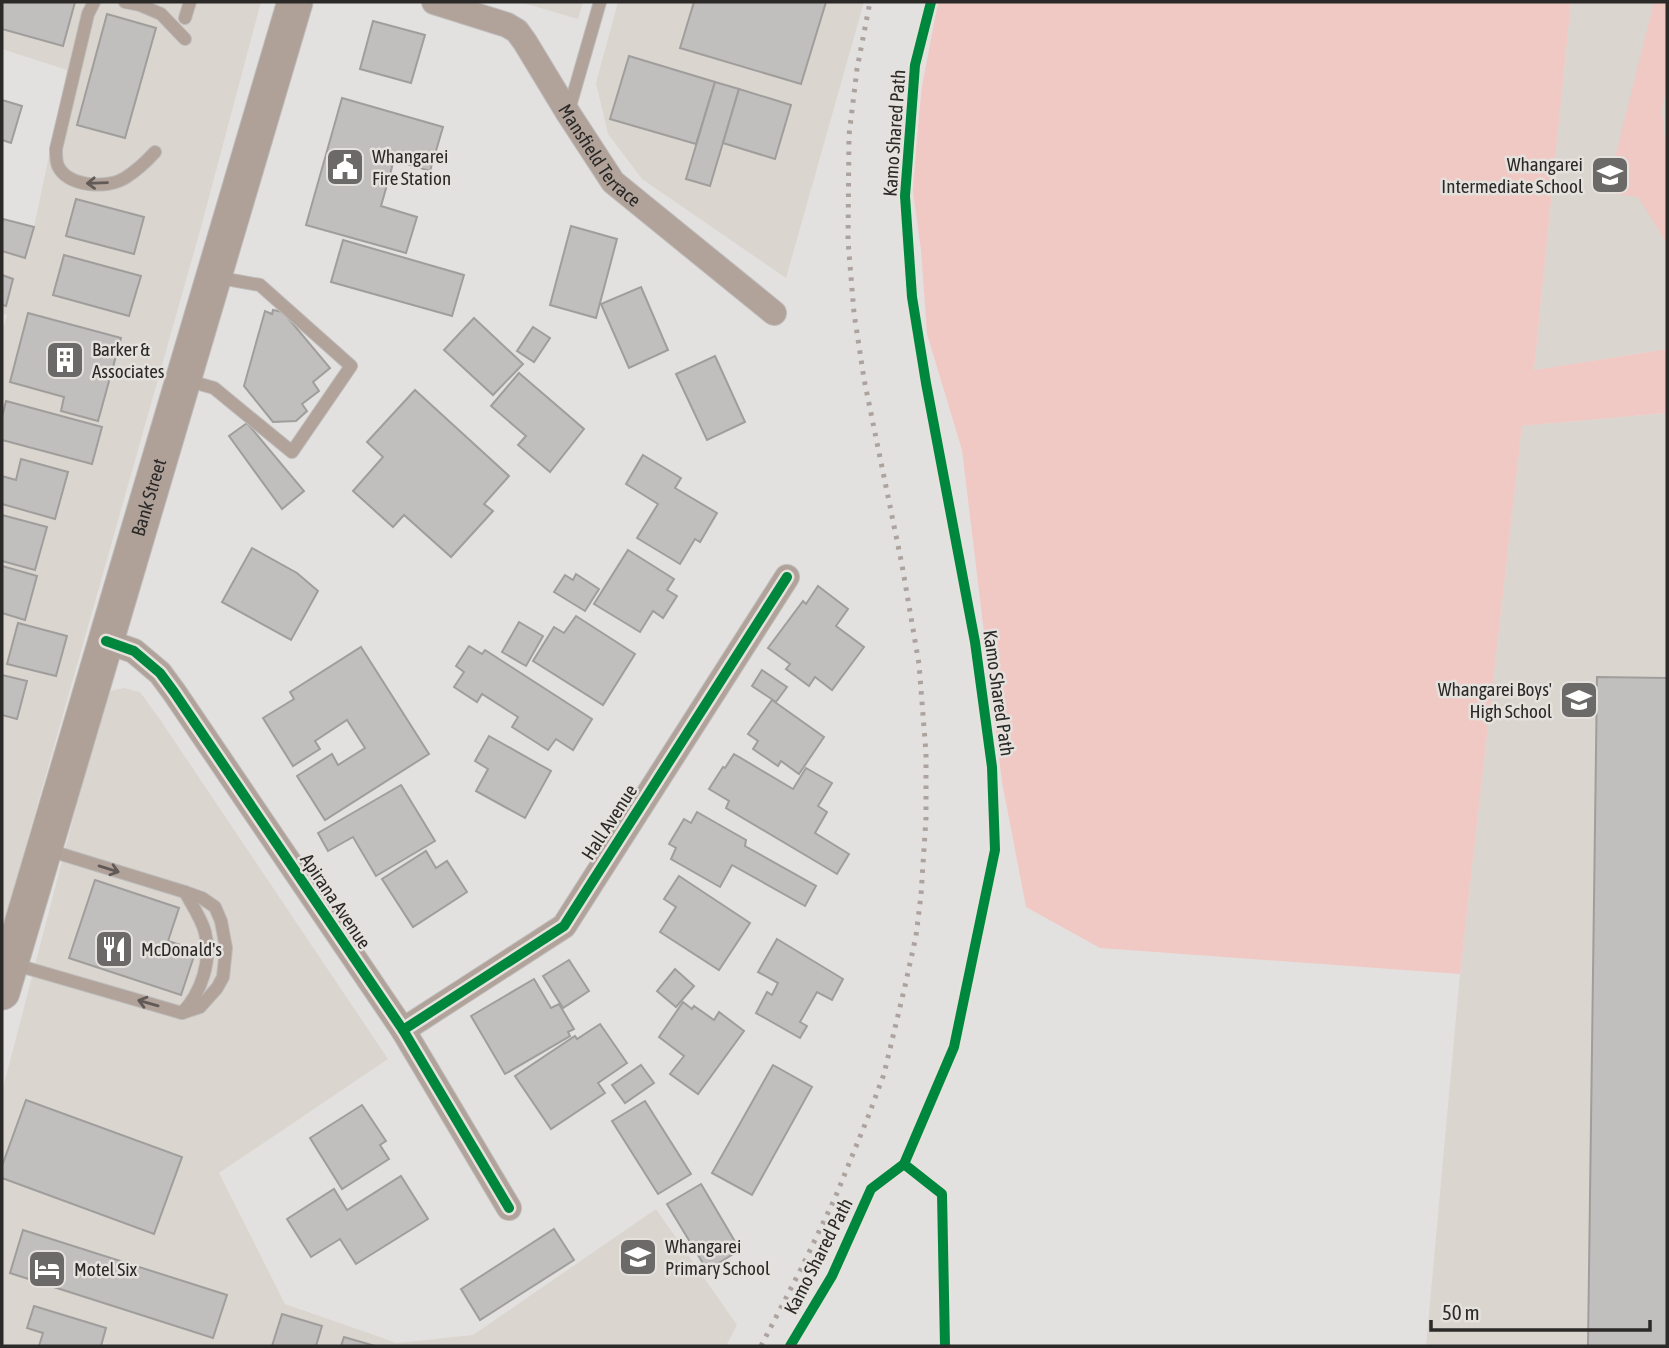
<svg xmlns="http://www.w3.org/2000/svg" width="1669" height="1348" font-family="'Asap Condensed',sans-serif">
  <rect width="100%" height="100%" fill="#e3e1df"/>
  <g fill="#dad5ce">
    <polygon points="2,2 261,2 200,231 2,930 2,332 7,315 2,313 2,251 24,258 34,227 67,70 2,49"/>
    <polygon points="520,2 583,2 578,19"/>
    <polygon points="618,2 864,2 786,278 642,179 608,134 596,83"/>
    <polygon points="1571,2 1667,2 1667,349 1534,370"/>
    <polygon points="1667,413 1667,1346 1426,1346 1460,974 1522,426"/>
    <polygon points="124,688 140,692 159,718 388,1059 219,1173 285,1304 397,1343 473,1335 656,1209 737,1325 726,1346 2,1346 2,1092 106,692"/>
  </g>
  <g fill="#f0c9c5">
    <polygon points="938,2 1571,2 1534,370 1667,349 1667,413 1522,426 1460,974 1100,948 1026,907 1002,782 962,450 927,334 921,250 912,185 922,86"/>
    <polygon points="1654,2 1667,2 1667,85 1662,110 1667,161 1667,244 1638,197 1606,193"/>
  </g>
  <g fill="#c0bfbd" stroke="#9f9e9c" stroke-width="2">
    <polygon points="2,2 75,2 63,46 2,29"/>
    <polygon points="694,2 826,2 801,84 680,48"/>
    <polygon points="107,14 156,28 125,138 77,125"/>
    <polygon points="373,21 425,35 411,83 360,69"/>
    <polygon points="629,56 715,82 696,144 610,119"/>
    <polygon points="715,82 739,89 710,186 686,179"/>
    <polygon points="739,89 791,105 775,159 723,143"/>
    <polygon points="342,98 443,127 430,171 394,160 381,206 417,217 406,253 306,225"/>
    <polygon points="2,100 22,106 11,143 2,140"/>
    <polygon points="76,199 144,217 134,254 66,236"/>
    <polygon points="3,219 34,227 25,258 2,251 2,224"/>
    <polygon points="571,226 617,239 596,318 550,305"/>
    <polygon points="343,240 464,275 452,316 331,282"/>
    <polygon points="64,255 141,276 129,316 53,295"/>
    <polygon points="2,275 13,279 6,306 2,305"/>
    <polygon points="641,287 668,350 629,368 601,304"/>
    <polygon points="273,310 283,312 330,368 313,382 319,391 302,404 307,411 296,421 273,422 244,386 265,311 272,314"/>
    <polygon points="28,313 121,338 98,421 61,411 64,397 10,382"/>
    <polygon points="474,318 523,364 493,395 444,350"/>
    <polygon points="533,327 550,338 534,362 517,351"/>
    <polygon points="715,356 745,422 707,440 676,374"/>
    <polygon points="519,373 584,429 550,472 518,445 526,436 491,406"/>
    <polygon points="415,390 509,476 484,504 493,511 451,557 404,515 393,527 353,491 383,457 367,442"/>
    <polygon points="6,401 102,427 92,464 2,440 2,417"/>
    <polygon points="247,423 304,491 282,509 229,436"/>
    <polygon points="643,455 681,478 675,488 717,513 700,542 695,539 680,564 637,538 658,504 626,484"/>
    <polygon points="21,459 68,472 55,519 2,504 2,476 16,480"/>
    <polygon points="2,515 47,527 35,570 2,561"/>
    <polygon points="252,548 297,573 318,591 291,640 222,602"/>
    <polygon points="628,550 674,579 667,590 677,596 663,618 653,611 640,632 594,604"/>
    <polygon points="2,566 37,576 25,620 2,613"/>
    <polygon points="576,574 599,589 585,611 554,592 565,575 573,580"/>
    <polygon points="818,586 848,609 836,626 864,647 832,690 815,677 809,686 786,669 790,664 768,648 803,601 806,604"/>
    <polygon points="576,616 635,654 603,705 533,661 554,627 564,633"/>
    <polygon points="519,622 543,636 526,666 502,652"/>
    <polygon points="18,623 67,636 56,676 7,664"/>
    <polygon points="469,646 482,654 485,650 592,719 573,750 556,739 548,750 512,727 518,717 482,694 477,702 454,687 464,672 456,666"/>
    <polygon points="361,647 429,754 325,820 297,776 332,754 338,765 365,748 347,720 315,741 320,749 293,766 263,718 294,699 290,692"/>
    <polygon points="762,670 787,687 776,702 752,686"/>
    <polygon points="2,675 27,681 17,719 2,715"/>
    <polygon points="1597,677 1667,678 1667,1346 1588,1346"/>
    <polygon points="772,700 824,737 799,774 781,761 778,766 753,749 758,741 748,734"/>
    <polygon points="489,736 551,771 525,818 476,791 488,769 475,761"/>
    <polygon points="734,754 793,789 806,768 832,783 818,806 827,812 815,833 849,854 837,874 726,808 729,801 709,789 723,767 725,768"/>
    <polygon points="401,785 435,841 376,876 353,837 328,851 318,833"/>
    <polygon points="697,812 746,840 745,846 816,886 805,906 732,865 720,887 671,859 676,848 669,844 684,819 691,823"/>
    <polygon points="426,851 436,868 447,861 467,892 413,927 382,879"/>
    <polygon points="679,876 750,923 719,970 660,932 676,907 664,899"/>
    <polygon points="95,880 179,908 168,941 196,950 181,995 69,958"/>
    <polygon points="777,939 843,979 832,1000 817,992 800,1022 807,1026 800,1038 756,1013 767,992 772,995 778,983 758,972"/>
    <polygon points="569,960 589,991 563,1008 543,976"/>
    <polygon points="675,969 694,986 676,1007 657,991"/>
    <polygon points="534,979 551,1008 559,1004 574,1029 568,1032 570,1036 505,1074 471,1016"/>
    <polygon points="683,1002 692,1009 694,1006 714,1020 719,1012 744,1031 698,1094 670,1074 684,1056 659,1037"/>
    <polygon points="600,1024 627,1063 598,1083 605,1093 551,1129 515,1076 575,1036 577,1039"/>
    <polygon points="641,1065 654,1083 625,1103 612,1085"/>
    <polygon points="773,1065 812,1087 752,1195 712,1173"/>
    <polygon points="26,1100 182,1157 154,1234 2,1178 2,1166"/>
    <polygon points="645,1101 691,1174 658,1194 612,1121"/>
    <polygon points="362,1105 386,1141 380,1145 389,1159 342,1189 310,1138"/>
    <polygon points="401,1176 428,1219 356,1264 340,1239 311,1257 287,1219 334,1189 347,1210"/>
    <polygon points="701,1184 740,1250 707,1270 667,1204"/>
    <polygon points="554,1229 574,1260 480,1320 461,1289"/>
    <polygon points="23,1230 227,1295 213,1338 10,1273"/>
    <polygon points="34,1306 106,1328 101,1346 39,1346 43,1333 27,1328"/>
    <polygon points="282,1314 322,1326 316,1346 272,1346"/>
    <polygon points="344,1337 375,1346 341,1346"/>
  </g>
  <g fill="none" stroke-linecap="round" stroke-linejoin="round">
    <defs>
      <g id="lane">
        <path d="M94,2L88,14L56,149C56,154 56,162 58,166C68,187 107,189 125,178C136,171 146,162 155,152"/>
        <polyline points="125,2 140,5 161,14 185,39"/>
        <polyline points="185,18 190,2"/>
        <polyline points="568,113 600,2"/>
        <polyline points="186,380 214,388 292,452 351,366 260,285 215,277"/>
        <polyline points="13,964 182,1013 200,1007 217,988 223,977 226,948 221,921 215,907 202,898 185,892 48,850"/>
        <path d="M182,1013C202,992 212,960 205,932C201,918 192,905 185,892"/>
      </g>
      <g id="street">
        <path id="s1" d="M434,2L507,25L517,31L525,42L568,113L613,182L774,313"/>
        <polyline points="106,641 134,651 160,673 174,692 403,1030 509,1208"/>
        <polyline points="403,1030 564,926 787,577"/>
      </g>
      <g id="secondary">
        <path id="s2" d="M2,992L295,2"/>
      </g>
    </defs>
    <use href="#lane" stroke="#bdbcbb" stroke-width="14"/>
    <use href="#street" stroke="#bdbcbb" stroke-width="26"/>
    <use href="#secondary" stroke="#bdbcbb" stroke-width="37"/>
    <use href="#lane" stroke="#b1a29a" stroke-width="12"/>
    <use href="#street" stroke="#b1a29a" stroke-width="24"/>
    <use href="#secondary" stroke="#afa098" stroke-width="35"/>
    <polyline stroke="#ada39e" stroke-width="5" stroke-dasharray="3.5 7" stroke-linecap="butt" points="761,1346 802,1267 835,1198 868,1117 884,1074 905,986 916,936 921,895 926,818 926,753 919,664 902,565 864,379 854,313 848,241 849,135 857,69 870,2"/>
    <defs>
      <g id="cycleway">
        <polyline points="106,641 134,651 160,673 174,692 403,1030 509,1208"/>
        <polyline points="403,1030 564,926 787,577"/>
        <polyline points="904,1164 942,1194 945,1346"/>
        <polyline points="790,1346 832,1276 871,1189 904,1164 954,1047 995,850 992,767 975,642 926,383 912,297 905,196 915,65 931,2"/>
      </g>
    </defs>
    <use href="#cycleway" stroke="#e5e1dd" stroke-width="15"/>
    <use href="#cycleway" stroke="#00873e" stroke-width="10"/>
  </g>
  <defs><path id="oneway-shaft" d="M-6 0H5M1.5-3L5.5 0L1.5 3" fill="none" stroke-width="1.6" stroke-linecap="round" stroke-linejoin="round" transform="scale(1.75)"/></defs>
  <g stroke="#615a56">
    <use href="#oneway-shaft" transform="translate(97 183) rotate(178)"/>
    <use href="#oneway-shaft" transform="translate(109 869) rotate(17)"/>
    <use href="#oneway-shaft" transform="translate(148 1003) rotate(-164)"/>
  </g>
  <defs>
    <symbol id="civic-square" viewBox="-11 -11 22 22"><rect x="-9" y="-9" width="18" height="18" rx="4" fill="#6b6a68" stroke="#e5e1dd"/><path d="M-.6-6.5H3V-4.5H.6V-3L4-1V1h2V6H-6V1h2V-1L-.6-3ZM-1.2 2.5V6h2.4V2.5Z" fill="#fff"/></symbol>
    <symbol id="school-square" viewBox="-11 -11 22 22"><rect x="-9" y="-9" width="18" height="18" rx="4" fill="#6b6a68" stroke="#e5e1dd"/><path d="M0-5L7-2L0 1L-7-2ZM-4 1L0 2.5L4 1V4Q0 6-4 4Z" fill="#fff"/></symbol>
    <symbol id="building-square" viewBox="-11 -11 22 22"><rect x="-9" y="-9" width="18" height="18" rx="4" fill="#6b6a68" stroke="#e5e1dd"/><path d="M-4-6H4V6H1V3H-1V6H-4ZM-2.5-4.3h1.7v1.8h-1.7ZM.8-4.3h1.7v1.8H.8ZM-2.5-1h1.7V.8h-1.7ZM.8-1h1.7V.8H.8Z" fill="#fff"/></symbol>
    <symbol id="restaurant-square" viewBox="-11 -11 22 22"><rect x="-9" y="-9" width="18" height="18" rx="4" fill="#6b6a68" stroke="#e5e1dd"/><path d="M-5-6h1v4h1v-4h1v4h1v-4h1v5L-1.5 .5V6h-2V.5L-5-1ZM5-6V6H3V1.5H1.5Q1.5-4 5-6Z" fill="#fff"/></symbol>
    <symbol id="hotel-square" viewBox="-11 -11 22 22"><rect x="-9" y="-9" width="18" height="18" rx="4" fill="#6b6a68" stroke="#e5e1dd"/><path d="M-6-4.5h1.5V1H6V5H4.5V3h-9V5H-6ZM-4 0a1.8 1.8 0 1 1 3.6 0ZM.5 0V-2.5h3Q6-2.5 6 0Z" fill="#fff"/></symbol>
  </defs>
  <g fill-rule="evenodd">
    <use href="#civic-square" x="323" y="145" width="44" height="44"/>
    <use href="#school-square" x="1588" y="153" width="44" height="44"/>
    <use href="#building-square" x="43" y="338" width="44" height="44"/>
    <use href="#school-square" x="1557" y="678" width="44" height="44"/>
    <use href="#restaurant-square" x="92" y="927" width="44" height="44"/>
    <use href="#school-square" x="616" y="1235" width="44" height="44"/>
    <use href="#hotel-square" x="25" y="1247" width="44" height="44"/>
  </g>
  <g text-anchor="middle" dominant-baseline="central" stroke-width="5" stroke-linejoin="round" paint-order="stroke">
    <g font-size="19" fill="#2b2a28" stroke="#e5e1dd">
      <text transform="translate(894 133) rotate(-86)">Kamo Shared Path</text>
      <text stroke="none"><textPath href="#s1" startOffset="238">Mansfield Terrace</textPath></text>
      <text stroke="none"><textPath href="#s2" startOffset="516">Bank Street</textPath></text>
      <text transform="translate(999 693) rotate(82)">Kamo Shared Path</text>
      <text transform="translate(609 822) rotate(-57)">Hall Avenue</text>
      <text transform="translate(336 901) rotate(56)">Apirana Avenue</text>
      <text transform="translate(818 1256) rotate(-63)">Kamo Shared Path</text>
    </g>
    <g font-size="19" fill="#2b2a28" stroke="#e5e1dd" text-anchor="start">
      <text x="372" y="156">Whangarei<tspan x="372" dy="22">Fire Station</tspan></text>
      <text x="1583" y="164" text-anchor="end">Whangarei<tspan x="1583" dy="22">Intermediate School</tspan></text>
      <text x="92" y="349">Barker &amp;<tspan x="92" dy="22">Associates</tspan></text>
      <text x="1552" y="689" text-anchor="end">Whangarei Boys'<tspan x="1552" dy="22">High School</tspan></text>
      <text x="141" y="949">McDonald's</text>
      <text x="665" y="1246">Whangarei<tspan x="665" dy="22">Primary School</tspan></text>
      <text x="74" y="1269">Motel Six</text>
    </g>
  </g>
  <rect width="1669" height="1348" fill="none" stroke="#2b2a28" stroke-width="7"/>
  <path d="M1431 1320v10h219v-10" fill="none" stroke="#2b2a28" stroke-width="3.5"/>
  <text x="1442" y="1320" font-size="21" fill="#2b2a28" stroke="#e5e1dd" stroke-width="5" paint-order="stroke">50 m</text>
</svg>
